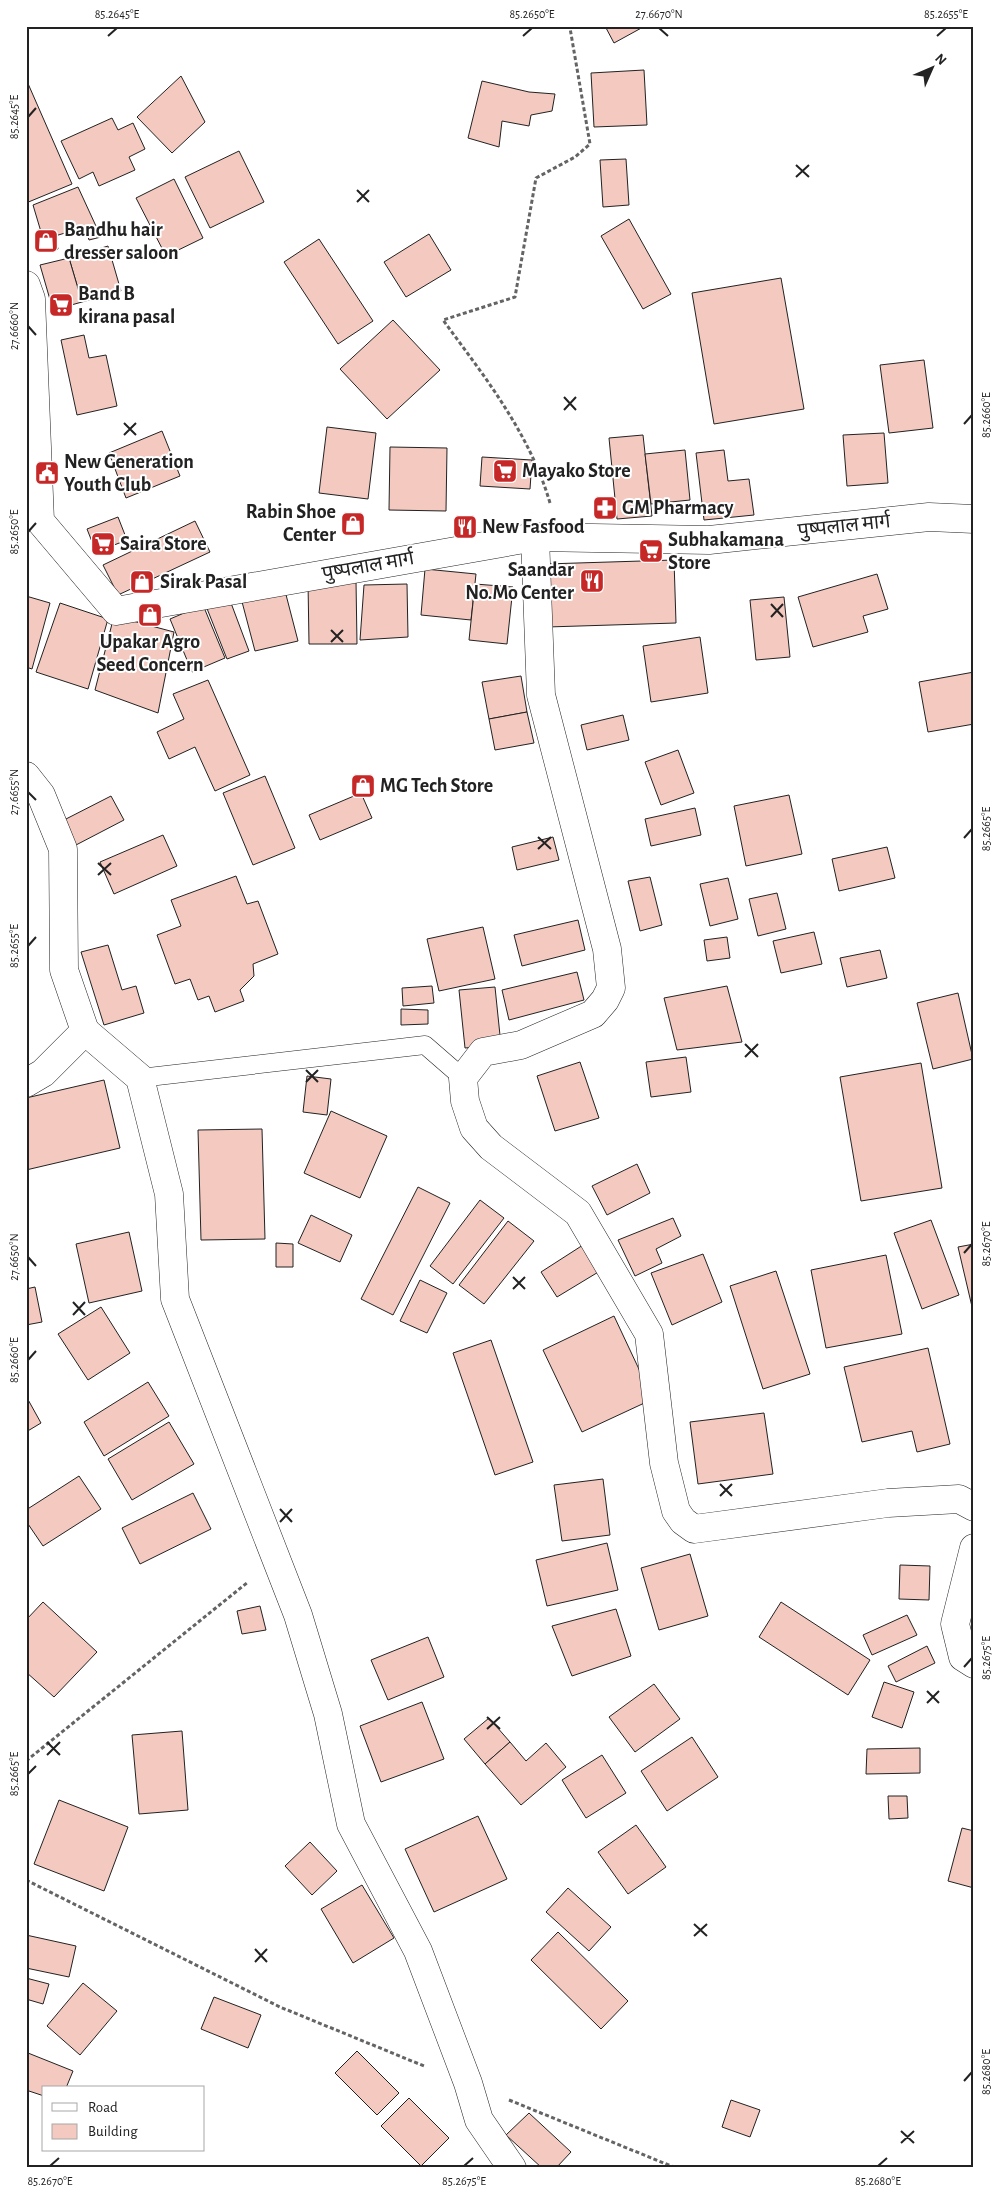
<svg xmlns="http://www.w3.org/2000/svg" width="1000" height="2194" font-family="'Alegreya Sans','Noto Sans Devanagari',sans-serif">
  <rect width="100%" height="100%" fill="#fff"/>
  <g fill="#f3c9c0" stroke="#222">
    <polygon points="605,26 645,26 614,43"/>
    <polygon points="644,70 647,125 594,127 591,73"/>
    <polygon points="181,76 205,122 172,153 137,117"/>
    <polygon points="26,79 72,184 26,203"/>
    <polygon points="482,81 529,92 555,94 552,111 531,115 529,126 502,121 499,147 468,138"/>
    <polygon points="112,118 118,130 133,123 145,149 129,157 135,170 99,186 93,172 79,179 61,141"/>
    <polygon points="239,151 264,202 210,228 185,177"/>
    <polygon points="626,159 629,205 603,207 600,160"/>
    <polygon points="174,179 203,238 166,256 136,198"/>
    <polygon points="78,187 101,237 89,240 85,227 55,236 58,249 47,252 33,205"/>
    <polygon points="629,219 671,294 643,309 601,236"/>
    <polygon points="429,234 451,270 406,297 384,262"/>
    <polygon points="319,239 373,321 338,344 284,262"/>
    <polygon points="108,246 121,291 82,302 69,258"/>
    <polygon points="69,258 82,302 53,310 40,265"/>
    <polygon points="781,278 804,409 714,424 692,293"/>
    <polygon points="393,320 440,370 387,419 340,369"/>
    <polygon points="84,335 89,358 106,355 117,406 77,415 61,340"/>
    <polygon points="924,360 933,428 889,433 880,365"/>
    <polygon points="327,427 376,433 368,499 319,493"/>
    <polygon points="162,431 180,476 126,498 109,453"/>
    <polygon points="884,433 888,483 847,486 843,435"/>
    <polygon points="643,435 652,516 617,519 609,438"/>
    <polygon points="390,447 447,448 446,511 389,510"/>
    <polygon points="685,450 690,500 651,504 645,454"/>
    <polygon points="724,450 728,481 749,479 754,515 704,520 696,453"/>
    <polygon points="482,457 532,460 530,489 480,486"/>
    <polygon points="118,517 127,540 96,552 87,529"/>
    <polygon points="195,521 210,552 118,595 103,565"/>
    <polygon points="674,560 676,623 547,627 545,564"/>
    <polygon points="425,569 476,574 471,620 421,615"/>
    <polygon points="877,574 888,609 863,616 868,632 813,647 798,597"/>
    <polygon points="356,581 357,644 309,644 308,582"/>
    <polygon points="407,584 408,637 360,640 364,585"/>
    <polygon points="475,584 513,587 507,644 469,640"/>
    <polygon points="284,587 298,641 255,651 241,598"/>
    <polygon points="228,595 249,651 227,659 206,606"/>
    <polygon points="26,596 50,603 32,669 26,667"/>
    <polygon points="784,597 790,657 756,660 750,600"/>
    <polygon points="60,603 108,619 88,689 36,672"/>
    <polygon points="203,605 225,658 192,672 170,619"/>
    <polygon points="114,616 174,632 158,713 95,690"/>
    <polygon points="700,637 708,693 651,702 643,646"/>
    <polygon points="974,672 974,724 928,732 919,682"/>
    <polygon points="521,676 527,712 489,719 482,682"/>
    <polygon points="208,680 250,775 215,791 195,747 169,759 157,732 184,719 173,694"/>
    <polygon points="527,712 534,743 495,750 489,719"/>
    <polygon points="623,715 629,740 587,750 581,725"/>
    <polygon points="678,750 694,793 661,805 645,762"/>
    <polygon points="265,776 295,848 253,865 223,793"/>
    <polygon points="361,793 372,818 320,840 309,815"/>
    <polygon points="789,795 802,854 746,866 734,806"/>
    <polygon points="111,796 124,820 76,845 64,820"/>
    <polygon points="695,808 701,835 651,846 645,819"/>
    <polygon points="163,835 177,866 114,894 100,862"/>
    <polygon points="553,837 559,860 517,870 512,847"/>
    <polygon points="887,847 895,878 839,891 832,859"/>
    <polygon points="236,876 247,904 258,901 278,954 253,964 254,976 240,990 244,1001 215,1012 209,996 198,1000 190,979 175,984 157,935 181,926 171,900"/>
    <polygon points="650,877 662,925 640,931 628,881"/>
    <polygon points="728,878 738,919 710,926 700,884"/>
    <polygon points="777,893 786,929 758,936 749,899"/>
    <polygon points="578,920 585,950 522,966 514,935"/>
    <polygon points="483,927 495,979 439,991 427,939"/>
    <polygon points="814,932 822,964 781,973 773,941"/>
    <polygon points="727,937 730,958 707,961 704,940"/>
    <polygon points="108,945 122,990 136,986 144,1013 104,1025 81,952"/>
    <polygon points="880,950 887,978 847,987 840,958"/>
    <polygon points="577,972 584,1000 509,1020 502,990"/>
    <polygon points="432,986 434,1003 403,1006 402,988"/>
    <polygon points="727,986 742,1042 677,1050 664,998"/>
    <polygon points="495,987 501,1045 465,1048 459,990"/>
    <polygon points="958,993 973,1059 933,1069 917,1003"/>
    <polygon points="401,1009 428,1010 428,1024 401,1025"/>
    <polygon points="686,1057 691,1092 651,1097 646,1062"/>
    <polygon points="580,1062 599,1118 555,1131 537,1076"/>
    <polygon points="921,1063 942,1188 861,1201 840,1077"/>
    <polygon points="307,1076 331,1079 327,1115 303,1112"/>
    <polygon points="104,1080 120,1148 26,1170 26,1098"/>
    <polygon points="331,1111 387,1136 360,1198 304,1173"/>
    <polygon points="262,1129 265,1239 201,1240 198,1130"/>
    <polygon points="637,1164 650,1193 607,1215 592,1186"/>
    <polygon points="418,1187 450,1203 393,1315 361,1299"/>
    <polygon points="480,1200 504,1218 453,1284 430,1266"/>
    <polygon points="311,1215 352,1235 340,1262 298,1243"/>
    <polygon points="673,1218 681,1236 656,1249 662,1263 635,1276 618,1240"/>
    <polygon points="931,1220 959,1295 922,1309 894,1233"/>
    <polygon points="508,1221 534,1241 484,1304 459,1285"/>
    <polygon points="129,1232 142,1291 89,1303 76,1244"/>
    <polygon points="276,1243 293,1244 293,1267 276,1267"/>
    <polygon points="974,1244 974,1310 973,1311 958,1247"/>
    <polygon points="583,1245 600,1271 557,1297 541,1272"/>
    <polygon points="703,1254 722,1302 672,1325 651,1273"/>
    <polygon points="886,1255 902,1334 826,1348 811,1270"/>
    <polygon points="776,1271 810,1374 763,1389 730,1286"/>
    <polygon points="420,1280 447,1293 427,1333 400,1321"/>
    <polygon points="35,1287 42,1322 26,1325 26,1289"/>
    <polygon points="101,1307 130,1353 88,1380 58,1334"/>
    <polygon points="614,1316 653,1399 582,1432 543,1350"/>
    <polygon points="491,1340 533,1462 495,1475 453,1353"/>
    <polygon points="928,1348 950,1444 917,1452 912,1431 862,1442 844,1367"/>
    <polygon points="148,1382 169,1416 104,1456 84,1422"/>
    <polygon points="26,1396 41,1423 26,1432"/>
    <polygon points="764,1413 773,1474 698,1484 690,1422"/>
    <polygon points="169,1422 194,1464 132,1500 108,1459"/>
    <polygon points="79,1476 101,1509 43,1546 26,1521 26,1510"/>
    <polygon points="603,1479 610,1535 562,1541 554,1485"/>
    <polygon points="193,1493 211,1529 140,1564 122,1528"/>
    <polygon points="607,1543 618,1590 547,1606 536,1560"/>
    <polygon points="690,1554 708,1616 659,1630 641,1568"/>
    <polygon points="900,1565 930,1566 929,1600 899,1599"/>
    <polygon points="43,1602 97,1652 54,1697 26,1672 26,1620"/>
    <polygon points="781,1602 870,1660 848,1695 759,1637"/>
    <polygon points="260,1606 266,1630 242,1634 237,1611"/>
    <polygon points="616,1609 631,1656 572,1676 552,1626"/>
    <polygon points="907,1615 917,1635 872,1655 863,1635"/>
    <polygon points="428,1637 444,1677 388,1700 371,1660"/>
    <polygon points="927,1646 935,1663 896,1682 888,1666"/>
    <polygon points="884,1682 914,1692 902,1728 872,1717"/>
    <polygon points="654,1684 680,1719 635,1752 609,1717"/>
    <polygon points="422,1702 444,1759 381,1782 360,1726"/>
    <polygon points="489,1718 510,1742 485,1764 464,1739"/>
    <polygon points="182,1731 188,1810 139,1814 132,1735"/>
    <polygon points="692,1737 718,1777 667,1811 641,1771"/>
    <polygon points="510,1742 526,1761 546,1743 566,1767 521,1805 485,1764"/>
    <polygon points="920,1748 920,1773 866,1774 867,1749"/>
    <polygon points="602,1755 626,1793 586,1818 562,1780"/>
    <polygon points="888,1796 907,1796 908,1818 889,1819"/>
    <polygon points="59,1800 128,1827 104,1891 34,1864"/>
    <polygon points="478,1816 507,1879 434,1912 405,1849"/>
    <polygon points="636,1825 666,1867 628,1894 598,1852"/>
    <polygon points="962,1828 974,1831 974,1888 948,1881"/>
    <polygon points="310,1842 337,1871 312,1895 285,1866"/>
    <polygon points="362,1885 394,1938 353,1963 321,1909"/>
    <polygon points="568,1888 611,1927 589,1951 546,1912"/>
    <polygon points="558,1932 628,2001 601,2029 531,1960"/>
    <polygon points="26,1935 76,1946 69,1977 26,1968"/>
    <polygon points="26,1978 49,1984 43,2004 26,1999"/>
    <polygon points="83,1983 117,2011 80,2055 47,2026"/>
    <polygon points="214,1997 261,2015 248,2048 201,2029"/>
    <polygon points="357,2051 399,2093 377,2115 335,2073"/>
    <polygon points="28,2053 73,2071 66,2088 44,2088 44,2096 26,2090"/>
    <polygon points="409,2098 449,2138 421,2166 381,2126"/>
    <polygon points="731,2100 760,2110 750,2137 722,2127"/>
    <polygon points="529,2113 571,2152 556,2168 542,2168 506,2135"/>
  </g>
  <g fill="none" stroke-linecap="round" stroke-linejoin="round">
    <defs>
      <polyline id="service" points="140,1078 425,1045 463,1078"/>
      <g id="minor">
        <polyline points="535,537 541,695 607,949 611,988 605,1000 593,1014 521,1045 483,1052 463,1078 465,1101 474,1128 491,1147 578,1213 649,1334 664,1463 676,1511 683,1521 694,1529 888,1503 959,1499 974,1507"/>
        <polyline points="26,776 41,795 63,849 64,970 85,1031 43,1073 26,1083"/>
        <polyline points="85,1031 140,1078 169,1194 175,1299 298,1615 328,1714 351,1824 418,1951 468,2083 479,2120 512,2168"/>
        <polyline points="974,1548 955,1624 963,1657 974,1664"/>
      </g>
      <polyline id="tertiary" points="26,285 31,299 40,521 116,611 535,537 709,540 929,517 974,519"/>
    </defs>
    <use href="#service" stroke="#222" stroke-width="19"/>
    <use href="#minor" stroke="#222" stroke-width="29"/>
    <use href="#tertiary" stroke="#222" stroke-width="29"/>
    <g stroke="#646464" stroke-width="3" stroke-dasharray="4 2.5" stroke-linecap="butt">
      <path d="M550,503C530,434 485,377 443,320L515,297L536,178L575,157L590,144L570,28"/>
      <polyline points="26,1761 248,1582"/>
      <polyline points="26,1880 280,2007 424,2066"/>
      <polyline points="509,2100 676,2168"/>
    </g>
    <use href="#service" stroke="#fff" stroke-width="18"/>
    <use href="#minor" stroke="#fff" stroke-width="28"/>
    <use href="#tertiary" stroke="#fff" stroke-width="28"/>
  </g>
  <path fill="none" stroke="#222" stroke-width="2" d="M659,28L668,36M108,36L117,28M523,36L532,28M937,36L946,28M28,117L36,108M796,165L809,177M796,177L809,165M357,190L369,202M357,202L369,190M28,326L36,335M564,397L576,410M564,410L576,397M124,423L136,435M964,424L972,415M124,435L136,423M28,532L36,523M771,604L783,617M771,617L783,604M331,630L343,642M331,642L343,630M28,792L36,800M538,837L551,849M964,838L972,829M538,849L551,837M98,863L111,875M98,875L111,863M28,946L36,937M745,1044L758,1057M745,1057L758,1044M306,1070L318,1082M306,1082L318,1070M964,1253L972,1244M28,1257L36,1266M513,1277L525,1289M513,1289L525,1277M73,1302L85,1315M73,1315L85,1302M28,1360L36,1351M720,1484L732,1496M720,1496L732,1484M280,1509L292,1522M280,1522L292,1509M964,1667L972,1658M927,1691L939,1703M927,1703L939,1691M487,1717L500,1729M487,1729L500,1717M47,1742L60,1755M47,1755L60,1742M28,1774L36,1766M694,1924L707,1936M694,1936L707,1924M255,1949L267,1962M255,1962L267,1949M964,2081L972,2072M901,2131L914,2143M901,2143L914,2131M50,2166L59,2158M464,2166L473,2158M878,2166L887,2158"/>
  <defs>
    <symbol id="shop-square" viewBox="-11 -11 22 22"><rect x="-9" y="-9" width="18" height="18" rx="4" fill="#c62828" stroke="#fff"/><path d="M-5-2.5h2.3a2.7 3.5 0 0 1 5.4 0H5L5.5 6h-11ZM-1.5-2.5h3a1.5 2.3 0 0 0-3 0Z" fill="#fff"/></symbol>
    <symbol id="supermarket-square" viewBox="-11 -11 22 22"><rect x="-9" y="-9" width="18" height="18" rx="4" fill="#c62828" stroke="#fff"/><path d="M-6-5.5h2.5l.6 2H6L4.5 2H-2.5L-4.4-4H-6ZM-1.5 3.2a1.3 1.3 0 1 0 .1 0ZM3 3.2a1.3 1.3 0 1 0 .1 0Z" fill="#fff"/></symbol>
    <symbol id="civic-square" viewBox="-11 -11 22 22"><rect x="-9" y="-9" width="18" height="18" rx="4" fill="#c62828" stroke="#fff"/><path d="M-.6-6.5H3V-4.5H.6V-3L4-1V1h2V6H-6V1h2V-1L-.6-3ZM-1.2 2.5V6h2.4V2.5Z" fill="#fff"/></symbol>
    <symbol id="pharmacy-square" viewBox="-11 -11 22 22"><rect x="-9" y="-9" width="18" height="18" rx="4" fill="#c62828" stroke="#fff"/><path d="M-2-6h4v4h4v4h-4v4h-4v-4h-4v-4h4Z" fill="#fff"/></symbol>
    <symbol id="restaurant-square" viewBox="-11 -11 22 22"><rect x="-9" y="-9" width="18" height="18" rx="4" fill="#c62828" stroke="#fff"/><path d="M-5-6h1v4h1v-4h1v4h1v-4h1v5L-1.5 .5V6h-2V.5L-5-1ZM5-6V6H3V1.5H1.5Q1.5-4 5-6Z" fill="#fff"/></symbol>
  </defs>
  <g fill-rule="evenodd">
    <use href="#shop-square" x="32" y="227" width="28" height="28"/>
    <use href="#supermarket-square" x="47" y="291" width="28" height="28"/>
    <use href="#supermarket-square" x="491" y="457" width="28" height="28"/>
    <use href="#civic-square" x="33" y="459" width="28" height="28"/>
    <use href="#pharmacy-square" x="591" y="494" width="28" height="28"/>
    <use href="#shop-square" x="339" y="510" width="28" height="28"/>
    <use href="#restaurant-square" x="451" y="513" width="28" height="28"/>
    <use href="#supermarket-square" x="89" y="530" width="28" height="28"/>
    <use href="#supermarket-square" x="637" y="537" width="28" height="28"/>
    <use href="#restaurant-square" x="578" y="567" width="28" height="28"/>
    <use href="#shop-square" x="128" y="568" width="28" height="28"/>
    <use href="#shop-square" x="136" y="601" width="28" height="28"/>
    <use href="#shop-square" x="349" y="772" width="28" height="28"/>
  </g>
  <g text-anchor="middle" dominant-baseline="central" stroke-width="4" stroke-linejoin="round" paint-order="stroke">
    <g font-size="20" font-weight="bold" fill="#222" stroke="#fff" text-anchor="start">
      <text x="64" y="230">Bandhu hair<tspan x="64" dy="23">dresser saloon</tspan></text>
      <text x="78" y="294">Band B<tspan x="78" dy="23">kirana pasal</tspan></text>
      <text x="64" y="462">New Generation<tspan x="64" dy="23">Youth Club</tspan></text>
      <text x="522" y="471">Mayako Store</text>
      <text x="622" y="508">GM Pharmacy</text>
      <text x="336" y="512" text-anchor="end">Rabin Shoe<tspan x="336" dy="23">Center</tspan></text>
      <text x="482" y="527">New Fasfood</text>
      <text x="668" y="540">Subhakamana<tspan x="668" dy="23">Store</tspan></text>
      <text x="120" y="544">Saira Store</text>
      <text x="574" y="570" text-anchor="end">Saandar<tspan x="574" dy="23">No.Mo Center</tspan></text>
      <text x="160" y="582">Sirak Pasal</text>
      <text x="150" y="642" text-anchor="middle">Upakar Agro<tspan x="150" dy="23">Seed Concern</tspan></text>
      <text x="380" y="786">MG Tech Store</text>
    </g>
    <g font-size="20" fill="#222" stroke="#fff">
      <text transform="translate(844 526) rotate(-6)">पुष्पलाल मार्ग</text>
      <text transform="translate(368 566) rotate(-10)">पुष्पलाल मार्ग</text>
    </g>
  </g>
  <rect width="1000" height="2194" fill="none" stroke="#ffffff" stroke-width="55"/>
  <rect x="42" y="2086" width="162" height="65" fill="#ffffff" stroke="#a7a7a7"/>
  <rect x="52" y="2103" width="25" height="8" fill="#ffffff" stroke="#a7a7a7"/>
  <text x="88" y="2112" font-size="15" fill="#222222">Road</text>
  <rect x="52" y="2124" width="25" height="15" fill="#f3c9c0" stroke="#a7a7a7"/>
  <text x="88" y="2136" font-size="15" fill="#222222">Building</text>
  <g transform="translate(932 68) rotate(45)" stroke="#ffffff" stroke-width="4" paint-order="stroke">
  <path d="M0-4L9 19L0 12L-9 19Z" fill="#222222"/>
  <text y="-8" font-size="14" font-weight="bold" text-anchor="middle" fill="#222222">N</text>
  </g>
  <rect x="28" y="28" width="944" height="2138" fill="none" stroke="#222" stroke-width="2"/>
  <g font-size="12" text-anchor="middle" fill="#222">
    <text x="117" y="18">85.2645°E</text>
    <text x="532" y="18">85.2650°E</text>
    <text x="659" y="18">27.6670°N</text>
    <text x="946" y="18">85.2655°E</text>
    <text transform="translate(14 117) rotate(-90)" y="4">85.2645°E</text>
    <text transform="translate(14 326) rotate(-90)" y="4">27.6660°N</text>
    <text transform="translate(986 415) rotate(-90)" y="4">85.2660°E</text>
    <text transform="translate(14 532) rotate(-90)" y="4">85.2650°E</text>
    <text transform="translate(14 792) rotate(-90)" y="4">27.6655°N</text>
    <text transform="translate(986 829) rotate(-90)" y="4">85.2665°E</text>
    <text transform="translate(14 946) rotate(-90)" y="4">85.2655°E</text>
    <text transform="translate(986 1244) rotate(-90)" y="4">85.2670°E</text>
    <text transform="translate(14 1257) rotate(-90)" y="4">27.6650°N</text>
    <text transform="translate(14 1360) rotate(-90)" y="4">85.2660°E</text>
    <text transform="translate(986 1658) rotate(-90)" y="4">85.2675°E</text>
    <text transform="translate(14 1774) rotate(-90)" y="4">85.2665°E</text>
    <text transform="translate(986 2072) rotate(-90)" y="4">85.2680°E</text>
    <text x="50" y="2185">85.2670°E</text>
    <text x="464" y="2185">85.2675°E</text>
    <text x="878" y="2185">85.2680°E</text>
  </g>
</svg>
